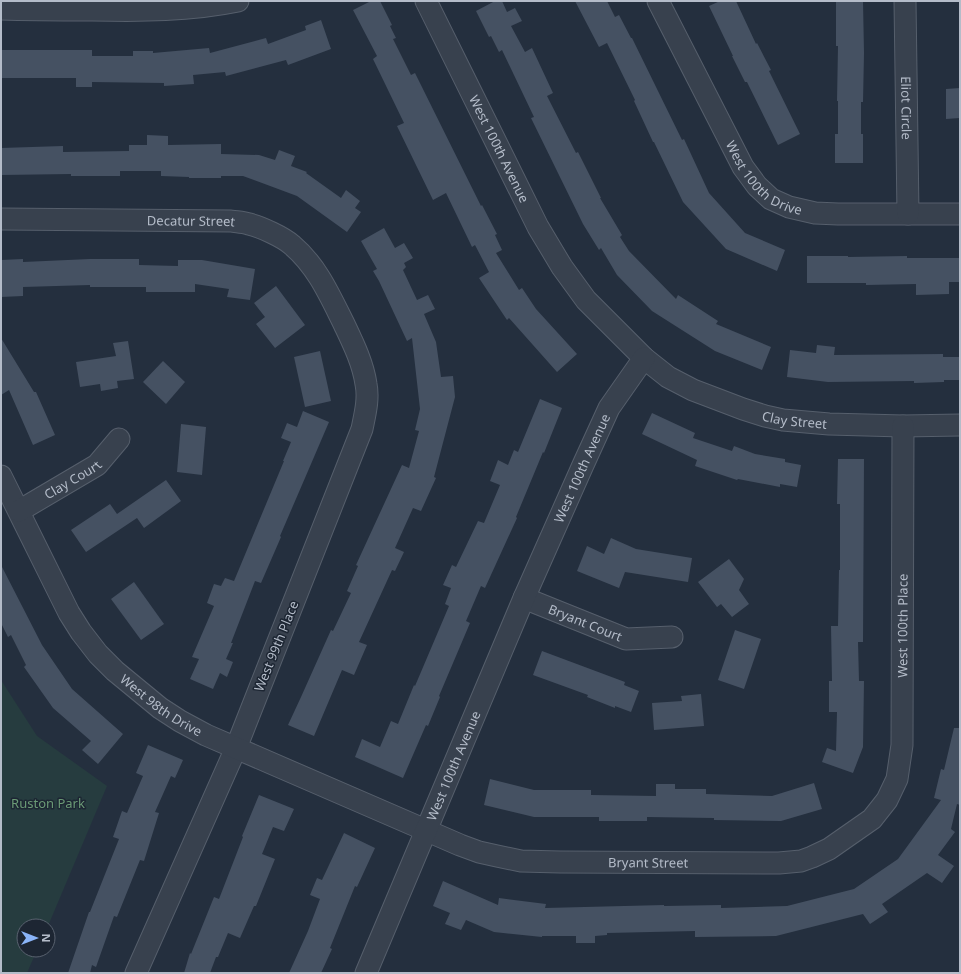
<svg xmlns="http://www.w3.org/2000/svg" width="961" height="974" font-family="'Noto Sans',sans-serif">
  <rect width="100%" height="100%" fill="#242f3e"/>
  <polygon fill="#263c3f" points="1,680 37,736 107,786 48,926 24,926 24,950 37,950 27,973 1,973"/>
  <g fill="#455162">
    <polygon points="371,1 380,1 392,25 390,26 396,38 393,39 411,75 415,73 481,206 482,205 497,234 495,235 502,250 496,253 519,290 522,288 536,309 577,354 557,372 509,318 507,320 479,278 489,272 475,245 472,247 446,193 433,200 397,126 404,123 373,59 377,56 353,10"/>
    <polygon points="495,1 502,1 507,12 515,8 522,21 511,26 525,52 532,48 553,93 547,96 576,153 578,152 601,198 600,198 622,235 620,237 629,251 676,299 678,295 718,321 716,324 771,347 762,370 715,351 652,311 617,275 601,248 599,250 583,224 531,118 534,117 502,50 499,52 491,36 489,37 476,11"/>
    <polygon points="575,1 607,1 615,17 619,15 631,38 632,38 682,140 684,139 709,193 745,233 785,250 777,271 726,249 683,202 654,142 653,142 634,101 635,100 607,43 599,47"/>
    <polygon points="720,1 736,1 756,44 757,43 771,70 769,71 800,134 778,145 747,82 745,82 732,56 733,56 709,6"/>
    <polygon points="836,1 863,1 864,53 863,102 861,102 861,134 863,134 863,163 835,163 835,134 838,134 838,101 837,101 838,46 836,46"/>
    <polygon points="321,20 331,49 288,65 286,60 226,76 225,72 193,75 194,84 164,86 164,83 92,82 92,87 76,87 76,78 1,78 1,50 92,50 92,56 133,56 133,51 153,51 153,53 209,48 210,53 266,38 268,44 306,30 305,26"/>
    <polygon points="960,88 960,118 946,119 946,89"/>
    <polygon points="147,135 168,136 168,145 221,144 221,154 259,155 275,160 279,150 295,156 291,166 307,172 306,173 341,198 346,190 360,201 355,208 361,212 347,232 297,196 243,176 221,176 221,178 189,178 189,177 161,176 161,171 120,171 120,176 71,176 71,174 1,175 1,148 63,146 63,152 129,151 129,145 147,145"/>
    <polygon points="384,228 395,248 404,243 413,258 404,263 406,267 403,270 417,300 428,295 435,309 424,314 436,342 441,377 453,376 455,397 434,477 436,478 421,511 413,508 395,548 404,552 395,571 392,570 359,642 367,645 354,675 342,670 314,736 288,725 301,697 331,630 333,631 351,593 347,591 358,566 356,565 402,465 409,468 419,431 415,430 420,409 412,338 407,341 379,281 373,271 377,269 361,241"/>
    <polygon points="807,256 848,256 848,257 907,256 907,258 960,258 960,282 949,282 949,294 916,295 916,284 866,285 866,283 807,283"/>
    <polygon points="23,259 23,262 90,259 139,259 139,265 178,266 178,260 202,260 255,269 250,300 227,297 229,289 195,284 195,292 146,292 146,287 90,287 90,285 23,287 23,296 1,297 1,260"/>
    <polygon points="276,286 305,325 275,348 256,324 265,317 254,303"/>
    <polygon points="1,338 34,392 36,392 55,435 33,445 9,390 1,395"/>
    <polygon points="128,341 134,379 117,381 118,388 101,391 100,384 80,387 76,362 116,356 113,343"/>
    <polygon points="817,345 835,347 834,355 943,354 943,357 960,357 960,380 944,380 944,382 914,383 914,381 828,382 787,377 790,350 816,353"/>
    <polygon points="320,351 331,401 305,407 294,357"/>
    <polygon points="163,361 185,382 166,404 143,382"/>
    <polygon points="540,399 562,408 544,453 543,452 516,517 517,518 485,588 481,586 466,621 470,623 439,696 440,697 428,726 426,725 403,778 355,757 362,739 380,747 391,721 398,724 414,685 415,686 449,606 445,604 451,588 443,585 452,565 456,567 478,521 484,523 500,485 490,481 498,460 508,465 514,450 518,452"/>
    <polygon points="303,411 329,422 308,471 280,536 281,537 261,583 255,581 231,643 233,643 226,659 233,662 227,677 220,673 213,689 190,679 199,659 192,657 214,606 207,603 214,584 221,586 225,578 234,581 284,461 283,461 291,442 281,438 287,423 297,427"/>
    <polygon points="652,413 695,433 693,438 732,451 734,446 755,454 785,459 785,462 801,465 797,487 780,484 780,487 738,479 737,480 695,466 697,460 642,434"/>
    <polygon points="181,424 206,427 202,475 177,472"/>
    <polygon points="838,459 864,459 863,642 858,642 859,681 864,681 863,747 853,773 822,762 827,748 836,751 837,712 829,712 829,681 832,681 831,626 838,626 839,570 840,570 840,504 837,504"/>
    <polygon points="166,480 181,501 144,528 137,518 86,552 71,530 110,504 117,514"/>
    <polygon points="611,538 636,549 692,558 688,582 625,572 619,588 577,571 587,546 604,554"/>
    <polygon points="729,559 744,579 739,590 749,604 732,617 721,604 717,607 698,582"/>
    <polygon points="1,565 42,645 72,689 123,734 98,764 82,750 91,741 53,708 24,667 26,665 11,635 8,637 1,623"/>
    <polygon points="134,582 164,624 141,640 111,599"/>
    <polygon points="735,630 761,639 744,689 718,680"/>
    <polygon points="542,651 625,682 624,685 639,691 631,712 615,706 615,708 587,697 588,695 533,675"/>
    <polygon points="701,694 704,726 654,730 652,703 682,701 681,696"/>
    <polygon points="954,728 960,728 960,805 957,804 951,829 955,832 938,855 954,866 942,883 927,873 882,904 888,912 870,924 863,914 776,936 695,937 695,931 607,933 607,935 595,936 595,943 576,943 576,936 542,936 542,937 494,932 466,920 461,930 445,924 450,913 433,906 443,881 498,905 499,898 546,904 545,908 664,905 664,906 721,905 721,908 787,906 854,889 898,859 941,800 934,798 941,769 944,770"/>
    <polygon points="148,745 183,760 175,778 171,776 155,812 159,813 144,861 140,860 117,917 114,916 96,967 92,965 90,973 68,973 89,912 90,912 119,839 113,837 122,811 127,813 143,776 136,773"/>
    <polygon points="490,779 534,790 591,790 591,795 656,796 656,784 675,784 675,789 706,789 706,794 772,796 814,783 822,809 781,821 714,820 714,818 647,817 647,821 599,821 599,817 534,817 484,805"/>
    <polygon points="259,795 294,809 284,831 273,827 262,854 275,859 256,906 254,906 240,938 228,933 218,957 216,957 210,973 184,973 190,953 191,954 214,897 219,899 243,837 242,836"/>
    <polygon points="344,833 375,848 357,887 355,886 330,948 332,949 321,973 289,973 308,931 320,899 310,895 317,878 322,880"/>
  </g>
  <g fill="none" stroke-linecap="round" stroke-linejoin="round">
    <defs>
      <g id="street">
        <path id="s1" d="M426,1L538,227L562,267L586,300L644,358L668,377L693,390L743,409L765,416L783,420L829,424L903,426L960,425"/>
        <path id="s2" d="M658,1L743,167L757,186L771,199L789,207L815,213L838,214H960"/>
        <path id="s3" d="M905,1L908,214"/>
        <path d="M1,9C31,10 62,10 92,10C142,11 189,11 238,1"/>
        <path id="s4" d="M1,219L231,221C237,222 243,222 249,224C261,227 283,237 292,245C317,266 330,296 344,324C353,343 363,363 366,384C369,399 365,414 362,429L236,748L136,973"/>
        <path id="s5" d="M1,476L69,613L81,632L98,654L115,671L160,708L180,721L206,735L460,845L479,852L497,856L521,861L560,862L779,863L801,861L812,857L829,849L872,819L887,800L897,779L902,745L903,426"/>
        <path id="s6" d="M19,511L97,465L119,439"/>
        <path id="s7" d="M524,598L626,639L672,637"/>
        <path id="s8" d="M366,973L524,598L583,465L609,408L644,358"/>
      </g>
    </defs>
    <use href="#street" stroke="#565f6c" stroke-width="23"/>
    <use href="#street" stroke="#38414e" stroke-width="21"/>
  </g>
  <g text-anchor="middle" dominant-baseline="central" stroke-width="3" stroke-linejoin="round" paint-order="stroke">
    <g font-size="13" fill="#b4bcc9" stroke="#1d2633">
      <text stroke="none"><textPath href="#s3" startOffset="107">Eliot Circle</textPath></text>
      <text stroke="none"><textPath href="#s1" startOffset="165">West 100th Avenue</textPath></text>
      <text stroke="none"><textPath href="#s2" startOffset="210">West 100th Drive</textPath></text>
      <text stroke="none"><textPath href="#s4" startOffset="190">Decatur Street</textPath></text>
      <text stroke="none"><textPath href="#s1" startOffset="587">Clay Street</textPath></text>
      <text stroke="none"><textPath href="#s8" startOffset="549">West 100th Avenue</textPath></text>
      <text stroke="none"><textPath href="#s6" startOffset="62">Clay Court</textPath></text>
      <text stroke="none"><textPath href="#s7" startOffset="66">Bryant Court</textPath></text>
      <text stroke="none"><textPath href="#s5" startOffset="1243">West 100th Place</textPath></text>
      <text transform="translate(276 646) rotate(-68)">West 99th Place</text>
      <text stroke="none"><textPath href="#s5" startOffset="285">West 98th Drive</textPath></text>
      <text stroke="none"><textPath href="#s8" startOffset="225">West 100th Avenue</textPath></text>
      <text stroke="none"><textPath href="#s5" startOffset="806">Bryant Street</textPath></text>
    </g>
    <g font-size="13" fill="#6b9a76" stroke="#1d2633">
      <text x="48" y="803">Ruston Park</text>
    </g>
  </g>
  <rect width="961" height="974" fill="none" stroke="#b4bcc9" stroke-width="4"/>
  <g transform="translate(36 938) rotate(90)"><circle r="19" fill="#1d2633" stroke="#59626f"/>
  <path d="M0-3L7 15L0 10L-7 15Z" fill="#8ab4f8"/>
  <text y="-6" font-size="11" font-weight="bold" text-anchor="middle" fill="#b4bcc9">N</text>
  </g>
</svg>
